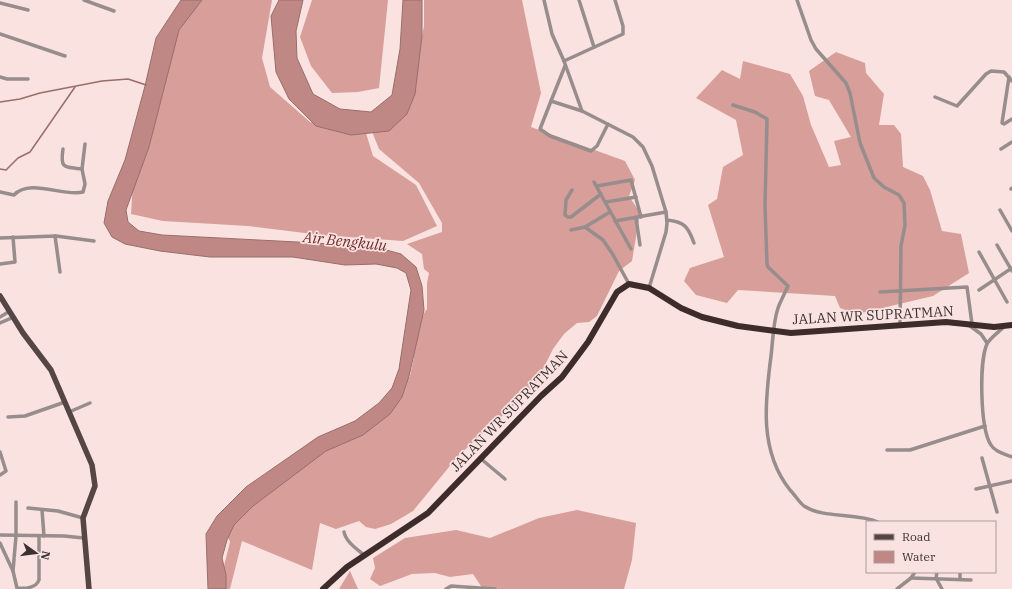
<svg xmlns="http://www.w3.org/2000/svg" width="1012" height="589" font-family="'IBM Plex Serif',serif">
  <rect width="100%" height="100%" fill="#f9e2df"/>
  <g fill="#d79e9a">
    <polygon points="199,0 272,0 262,58 270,87 310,122 366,133 373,156 416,185 437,226 403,241 321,235 248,226 163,221 131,214 133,183 171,42"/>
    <polygon points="312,0 388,0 379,88 358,92 332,93 311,66 300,37"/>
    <polygon points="424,0 522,0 541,93 531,127 625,161 635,180 629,196 640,213 632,261 619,271 597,316 589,322 577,323 564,334 553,349 534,387 458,456 413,511 391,524 375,529 366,527 359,521 336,529 320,523 312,570 242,541 230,589 222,589 223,570 230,542 225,529 238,514 403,388 410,376 414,357 412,331 427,309 427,283 429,273 424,269 422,254 407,244 442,232 442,223 419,183 379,149 371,129 411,94 424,26"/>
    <polygon points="836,52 865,63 866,73 884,94 879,125 894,125 901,134 903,167 923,176 930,190 942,231 961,234 969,273 933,296 857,314 840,308 835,296 738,290 727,303 696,295 684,281 690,268 724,257 708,205 717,199 723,167 743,155 736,120 696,98 722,70 740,79 743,61 790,74 803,96 811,125 829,167 841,165 834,141 851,137 829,100 815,96 809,71"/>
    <polygon points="577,510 636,523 632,560 624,589 483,589 473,574 450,577 435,573 412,574 380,586 370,579 375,568 373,558 405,538 456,530 490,538 539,518"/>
    <polygon points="350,571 358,589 339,589"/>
  </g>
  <g fill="#c08884" stroke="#986e6b">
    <polygon points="181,0 202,0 179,30 149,147 126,210 128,222 139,231 162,235 316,243 379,248 401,254 416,267 422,286 424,310 409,376 402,397 390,414 363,435 326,451 253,506 234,525 227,540 222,558 226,575 226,589 208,589 206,534 217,516 246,487 318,437 355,421 379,403 392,388 399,369 411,290 406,273 397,268 376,264 345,265 293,257 210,257 160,251 125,244 112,237 104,223 108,201 125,160 145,86 156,38"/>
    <polygon points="279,0 303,0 296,31 297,58 313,94 340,109 371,112 392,95 400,49 403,0 422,0 422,36 415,94 407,114 389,131 351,135 316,126 289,99 276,72 271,16"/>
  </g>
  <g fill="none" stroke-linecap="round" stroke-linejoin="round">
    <g stroke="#986e6b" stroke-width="1.5">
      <polyline points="0,102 20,99 40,93 102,81 128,79 146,85"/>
      <polyline points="0,169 6,170 18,158 30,152 75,87"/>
    </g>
    <g stroke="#978d8c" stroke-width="3.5">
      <polyline points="84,0 114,11"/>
      <polyline points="544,0 552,34 564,61 582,111 633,137 643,147 652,166 666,212 667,223 666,232 649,288"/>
      <polyline points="579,0 594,47"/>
      <polyline points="797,0 811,40 816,49 846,83 850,93 860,143 874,178 884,187 899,195 904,203 905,225 901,246 900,324"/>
      <polyline points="0,3 28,10"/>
      <polyline points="0,34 65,56"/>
      <polyline points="564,61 623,34 623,26 615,0"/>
      <polyline points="565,66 551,101 582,111"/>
      <polyline points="0,77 7,79 28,79"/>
      <polyline points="1009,77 1002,123 1004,124 1012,119"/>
      <polyline points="935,97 957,106 986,74 991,71 1004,72 1012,81"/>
      <polyline points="551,101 540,129 550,136 591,151 597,146 608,124"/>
      <path d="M733,105L755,112L767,119L765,206L767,264L768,267L788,286C785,293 781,300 778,308C773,323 773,340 771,356C765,402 759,451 790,490C795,495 799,502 804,506C824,519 855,512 878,522"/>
      <path d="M63,149C60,169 64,167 82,169"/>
      <polyline points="1001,149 1012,142"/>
      <polyline points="594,182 631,249"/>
      <polyline points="597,186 631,180 641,217"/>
      <polyline points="1011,189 1012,188"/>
      <polyline points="572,190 566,200 565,215 568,217 571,217 601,194"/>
      <path d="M0,192L14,195C30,178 63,197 83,192L85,184L82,169L85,144"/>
      <polyline points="606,202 636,197"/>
      <polyline points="1000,210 1012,231"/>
      <polyline points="636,218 640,245"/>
      <path d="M667,220C684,222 688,226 694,243"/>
      <polyline points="615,221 666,212"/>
      <polyline points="585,227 603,240 612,253 629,284"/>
      <polyline points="571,230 585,227 610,212"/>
      <polyline points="55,236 60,272"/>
      <polyline points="0,238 56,236 94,241"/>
      <polyline points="997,245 1012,271"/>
      <polyline points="979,252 1007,302"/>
      <polyline points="0,264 15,262 13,237"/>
      <polyline points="979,290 1012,268"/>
      <polyline points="880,292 967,287 972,324"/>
      <polyline points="0,317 10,311"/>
      <polyline points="0,323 14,317"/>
      <polyline points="970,326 981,334 987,343"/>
      <path d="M1005,326C1000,331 990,338 987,344C979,361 980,429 991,445C995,452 1005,454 1012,457"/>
      <polyline points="69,412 90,403"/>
      <polyline points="8,417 25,416 65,402"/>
      <polyline points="887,450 910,450 985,426"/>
      <polyline points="0,452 6,471 0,475"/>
      <polyline points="480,458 505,479"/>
      <polyline points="982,458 997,512"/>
      <polyline points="976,489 1012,481"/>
      <polyline points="28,508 58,511 83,518"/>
      <polyline points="42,510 44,536"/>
      <path d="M344,532C346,542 357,549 365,556"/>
      <polyline points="0,535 64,536 84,538"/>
      <path d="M0,543L13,571L17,588C25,589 36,588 39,580V536"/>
      <polyline points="13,571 16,536 16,502"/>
      <polyline points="937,572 936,578 942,589"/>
      <polyline points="911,578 971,580"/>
      <polyline points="960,579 960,572"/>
      <polyline points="446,589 451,586 495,589"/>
      <polyline points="897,589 911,578 915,572"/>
    </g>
    <polyline stroke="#554543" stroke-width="5.5" points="0,296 23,333 51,370 92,465 95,486 83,518 89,589"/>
    <polyline stroke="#3e2c2b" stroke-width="6" points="323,589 347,567 428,513 541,396 562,377 588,342 617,292 629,284 649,288 681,308 702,317 738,326 791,333 946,322 994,327 1012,325"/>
  </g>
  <g text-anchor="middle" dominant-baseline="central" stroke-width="3.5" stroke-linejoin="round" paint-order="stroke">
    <g font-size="14" fill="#3a3130" stroke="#f9e2df">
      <text transform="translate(873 315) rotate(-3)">JALAN WR SUPRATMAN</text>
      <text transform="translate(509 411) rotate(-46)">JALAN WR SUPRATMAN</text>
    </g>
    <g font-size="15" font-style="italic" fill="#712b2a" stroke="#f9e2df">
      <text transform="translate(345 241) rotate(6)">Air Bengkulu</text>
    </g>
  </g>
  <rect x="866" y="521" width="130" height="52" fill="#f9e2df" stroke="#ad9b99"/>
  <rect x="874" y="534" width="20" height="6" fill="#554543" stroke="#ad9b99"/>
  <text x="902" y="541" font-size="12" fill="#3a3130">Road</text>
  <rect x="874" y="551" width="20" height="12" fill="#c08884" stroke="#ad9b99"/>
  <text x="902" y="561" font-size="12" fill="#3a3130">Water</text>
  <g transform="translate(36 553) rotate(104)" stroke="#f9e2df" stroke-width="3" paint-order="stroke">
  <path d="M0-3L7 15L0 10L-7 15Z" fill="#3a3130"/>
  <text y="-6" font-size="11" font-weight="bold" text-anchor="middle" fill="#3a3130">N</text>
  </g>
</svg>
